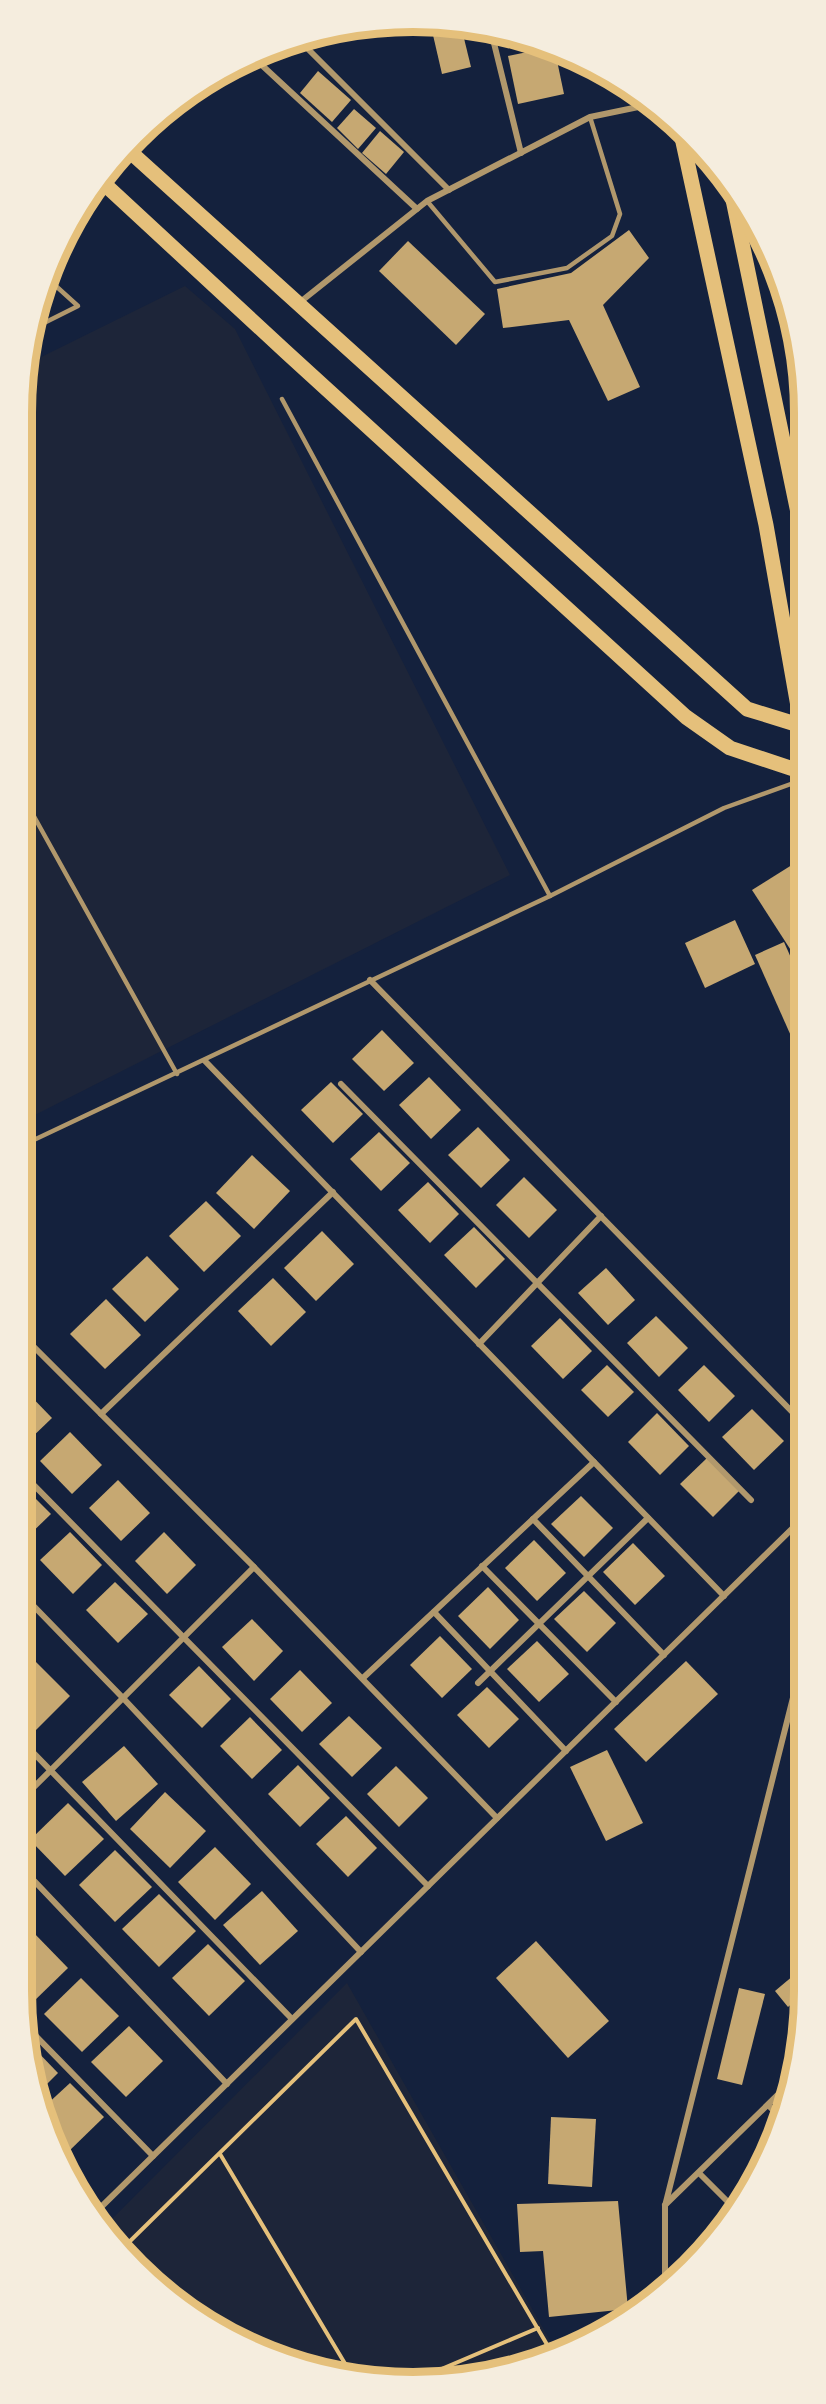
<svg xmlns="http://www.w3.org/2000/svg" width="826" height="2404" font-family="'Exo 2',sans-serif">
  <rect width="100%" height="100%" fill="#14213d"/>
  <g fill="#1d2539">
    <polygon points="185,286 235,329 510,875 21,1122 21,413 27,364"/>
    <polygon points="347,1983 556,2351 514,2370 362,2380 239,2342 119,2250 104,2227"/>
  </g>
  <g fill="#c6a872">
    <polygon points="430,22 461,26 471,67 442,74"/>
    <polygon points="504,33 514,34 522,37 505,41"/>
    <polygon points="547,48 555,51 564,94 518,104 508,56"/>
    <polygon points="574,59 591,66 577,69"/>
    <polygon points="318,71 351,100 332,122 300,93"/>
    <polygon points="354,109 376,128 358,149 337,128"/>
    <polygon points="380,131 404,152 386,174 362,153"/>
    <polygon points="629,230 649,258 603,305 640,387 608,401 569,320 503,328 497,289 571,273"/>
    <polygon points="408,241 485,314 456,345 379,271"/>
    <polygon points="803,858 803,969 752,890"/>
    <polygon points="735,920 755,964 705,988 685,943"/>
    <polygon points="784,942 803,985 803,1063 755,955"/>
    <polygon points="382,1030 414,1063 384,1091 352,1059"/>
    <polygon points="429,1077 461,1110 431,1139 399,1105"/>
    <polygon points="331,1082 363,1114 333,1143 301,1110"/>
    <polygon points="478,1127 510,1160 481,1188 448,1155"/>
    <polygon points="379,1132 410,1163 381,1191 350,1159"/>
    <polygon points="252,1155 290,1191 254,1229 216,1193"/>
    <polygon points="524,1177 557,1210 529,1238 496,1205"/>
    <polygon points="428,1182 459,1214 430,1243 398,1210"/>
    <polygon points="206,1201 241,1236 204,1272 169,1236"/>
    <polygon points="474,1227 505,1259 476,1288 444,1255"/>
    <polygon points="322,1231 354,1264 316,1301 284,1268"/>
    <polygon points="147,1256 179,1289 145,1322 112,1289"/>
    <polygon points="606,1268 635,1300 608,1325 578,1293"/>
    <polygon points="273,1278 306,1312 271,1346 238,1311"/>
    <polygon points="106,1299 141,1335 105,1369 70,1334"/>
    <polygon points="656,1316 688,1348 659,1377 627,1343"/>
    <polygon points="560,1318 592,1351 563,1379 531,1346"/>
    <polygon points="607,1365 634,1392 608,1417 581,1390"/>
    <polygon points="704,1365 735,1396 709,1422 678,1390"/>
    <polygon points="21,1386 52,1418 26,1443 21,1438"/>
    <polygon points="752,1409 784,1441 754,1470 722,1437"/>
    <polygon points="657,1413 689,1446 660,1475 628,1442"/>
    <polygon points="70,1432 102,1465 72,1494 40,1461"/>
    <polygon points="707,1458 739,1491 713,1517 680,1484"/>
    <polygon points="118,1480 150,1513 121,1541 89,1508"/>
    <polygon points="21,1484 51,1514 21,1543"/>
    <polygon points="581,1496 613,1528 584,1557 551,1524"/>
    <polygon points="70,1532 102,1565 73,1594 40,1560"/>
    <polygon points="164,1532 196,1565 167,1594 135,1561"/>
    <polygon points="534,1540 566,1573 537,1601 505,1568"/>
    <polygon points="633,1543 665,1576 635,1605 603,1572"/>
    <polygon points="115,1582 148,1614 118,1643 86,1610"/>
    <polygon points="488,1587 519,1620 490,1649 458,1616"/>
    <polygon points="584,1591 616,1623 587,1652 554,1619"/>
    <polygon points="252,1619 283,1651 254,1681 222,1647"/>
    <polygon points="440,1636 472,1669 442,1698 410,1665"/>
    <polygon points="537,1641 569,1674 539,1702 507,1669"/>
    <polygon points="33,1659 70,1696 35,1731 21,1717 21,1670"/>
    <polygon points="686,1661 718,1694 646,1762 614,1729"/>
    <polygon points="199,1666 231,1699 202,1728 169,1695"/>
    <polygon points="300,1670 332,1703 302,1732 270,1699"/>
    <polygon points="487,1687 519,1719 489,1748 457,1715"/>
    <polygon points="349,1716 382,1748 352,1777 319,1744"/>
    <polygon points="250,1717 282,1750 252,1779 220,1746"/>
    <polygon points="124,1746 158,1784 116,1821 82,1782"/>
    <polygon points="607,1750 643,1823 606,1841 570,1767"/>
    <polygon points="298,1765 330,1798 300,1827 268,1794"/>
    <polygon points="396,1766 428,1798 399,1827 367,1794"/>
    <polygon points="165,1792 206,1831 170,1868 130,1829"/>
    <polygon points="68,1803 104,1839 65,1876 30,1840"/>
    <polygon points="346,1816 377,1848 348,1877 316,1844"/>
    <polygon points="215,1847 251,1884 215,1920 178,1882"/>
    <polygon points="115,1850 152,1887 115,1922 79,1885"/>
    <polygon points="262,1891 298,1931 260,1965 223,1925"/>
    <polygon points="159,1894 196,1931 159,1967 122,1929"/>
    <polygon points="32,1931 68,1968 31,2004 21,1991 21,1942"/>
    <polygon points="536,1941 609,2021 568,2058 496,1978"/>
    <polygon points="208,1944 245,1981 209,2016 172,1978"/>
    <polygon points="800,1970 805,1976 805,1992 788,2007 775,1991"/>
    <polygon points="81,1978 119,2016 82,2052 44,2014"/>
    <polygon points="739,1988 765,1994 742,2085 717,2079"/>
    <polygon points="129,2026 163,2061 126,2097 91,2062"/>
    <polygon points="32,2046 58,2073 41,2090"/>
    <polygon points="70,2083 104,2117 67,2153 50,2135 44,2107"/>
    <polygon points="551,2117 596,2119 592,2187 548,2184"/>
    <polygon points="618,2201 628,2309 549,2317 543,2251 520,2252 517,2204"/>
  </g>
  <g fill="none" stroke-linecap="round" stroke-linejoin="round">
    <g stroke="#e5c07b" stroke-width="4">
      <polyline points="220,2154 353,2377"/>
      <polyline points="120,2251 356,2019 552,2353"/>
      <polyline points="425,2376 538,2328"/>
    </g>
    <g stroke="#b1986c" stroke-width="4.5">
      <polyline points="427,201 495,282 567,268 612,236 620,214 590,117"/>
      <polyline points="32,329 78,306 47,278"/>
      <polyline points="282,399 550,896"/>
      <polyline points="21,793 177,1074"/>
      <polyline points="21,1146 550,896 724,808 802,780"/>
    </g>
    <g stroke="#b1986c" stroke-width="6">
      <polyline points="491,31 521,153"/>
      <polyline points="298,39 449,190"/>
      <polyline points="253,57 417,209"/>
      <polyline points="299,303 427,201 590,117 648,105"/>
      <polyline points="370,980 804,1424"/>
      <polyline points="205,1061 724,1596"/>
      <polyline points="341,1084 751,1500"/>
      <polyline points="21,1334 254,1567 497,1818"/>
      <polyline points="479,1344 601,1216"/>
      <polyline points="101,1414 333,1192"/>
      <polyline points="21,1472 428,1886"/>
      <polyline points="533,1519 664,1655"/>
      <polyline points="482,1566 616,1702"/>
      <polyline points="21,1593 123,1698 361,1952"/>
      <polyline points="434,1612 566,1751"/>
      <polyline points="363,1678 594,1462"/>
      <polyline points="478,1683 648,1518"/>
      <polyline points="21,1740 292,2019"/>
      <polyline points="21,1800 254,1567"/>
      <polyline points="21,1867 227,2084"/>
      <polyline points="28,2028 153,2156"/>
      <polyline points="768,2105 780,2117"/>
      <polyline points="699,2173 737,2211"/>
      <polyline points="87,2199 98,2210"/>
      <polyline points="665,2205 793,2080"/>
      <polyline points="95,2213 804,1517"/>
      <polyline points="665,2283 665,2206 804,1654"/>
    </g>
    <g stroke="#e5c07b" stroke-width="15">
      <polyline points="681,133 766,525 802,729"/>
      <polyline points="126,148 747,709 802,726"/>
      <polyline points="99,179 286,352 686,717 730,748 802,772"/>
      <polyline points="731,190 802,532"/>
    </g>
  </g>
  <path d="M0 0H826V2404H0ZM413 32H413A381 381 0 0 1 794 413V1991A381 381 0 0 1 413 2372H413A381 381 0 0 1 32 1991V413A381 381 0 0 1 413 32Z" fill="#f5edde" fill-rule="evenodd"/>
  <path fill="none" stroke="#e5c07b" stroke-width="8" d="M413 32H413A381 381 0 0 1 794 413V1991A381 381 0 0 1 413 2372H413A381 381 0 0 1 32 1991V413A381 381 0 0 1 413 32Z"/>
</svg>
